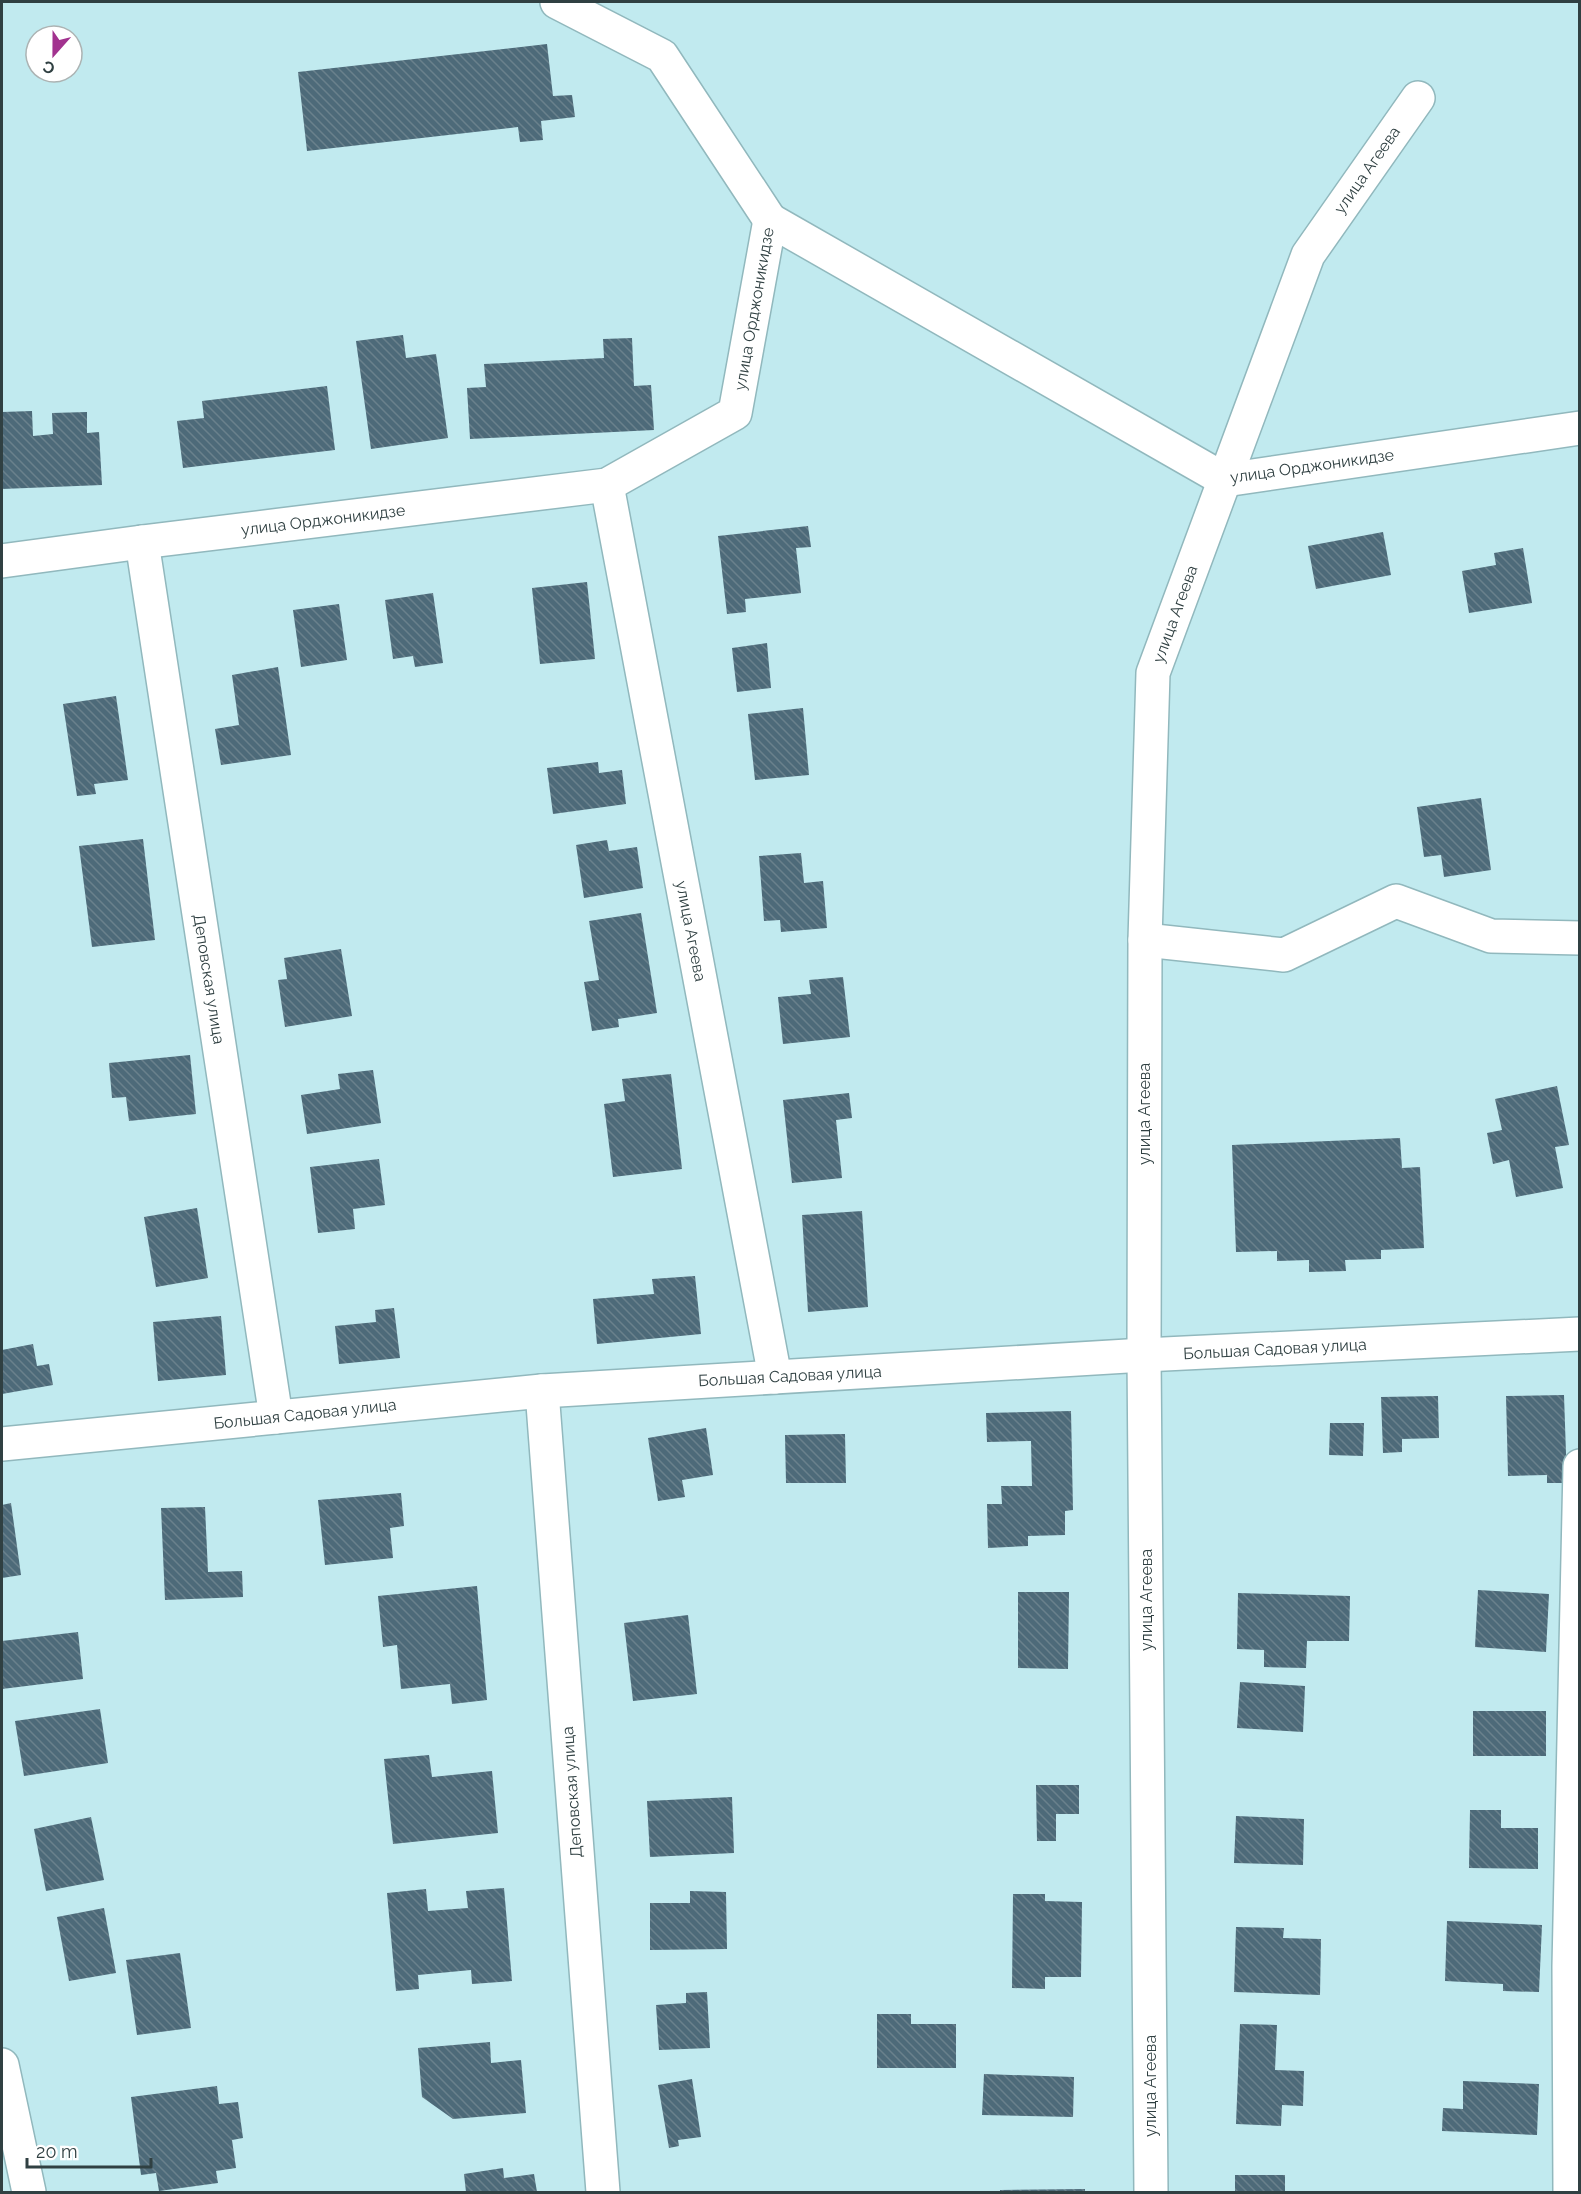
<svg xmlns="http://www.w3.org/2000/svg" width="1581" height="2194" font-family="Raleway,sans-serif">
  <defs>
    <pattern id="building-back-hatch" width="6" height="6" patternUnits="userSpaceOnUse" patternTransform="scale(1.5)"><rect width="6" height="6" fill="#4d6a79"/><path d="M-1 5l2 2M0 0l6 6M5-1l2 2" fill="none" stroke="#6a818c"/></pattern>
  </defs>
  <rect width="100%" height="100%" fill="#c1eaef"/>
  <g fill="url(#building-back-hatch)">
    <polygon points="547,44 553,96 572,95 575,117 541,121 543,140 520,142 518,127 307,151 298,72"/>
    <polygon points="403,335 406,358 436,354 448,438 371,449 356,341"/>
    <polygon points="632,338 634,386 651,385 654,430 470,439 467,388 486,387 484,364 604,358 603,339"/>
    <polygon points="327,386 335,450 183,468 177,421 204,418 202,401"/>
    <polygon points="32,411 33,436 53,434 52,413 87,412 87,433 99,432 102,485 2,489 2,412"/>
    <polygon points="808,526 811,547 796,548 801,593 745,599 746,612 727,614 718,536"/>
    <polygon points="1383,532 1391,575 1316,589 1308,546"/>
    <polygon points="1523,548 1532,603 1469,613 1462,571 1496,565 1494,553"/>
    <polygon points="587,582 595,659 540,664 532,588"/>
    <polygon points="433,593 443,663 415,667 413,656 393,659 385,600"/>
    <polygon points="339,604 347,660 301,667 293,610"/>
    <polygon points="767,643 771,688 737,692 732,648"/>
    <polygon points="278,667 291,755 221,765 215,729 239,725 232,675"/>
    <polygon points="116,696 128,780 94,784 96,794 77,796 63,704"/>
    <polygon points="803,708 809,775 755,780 748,714"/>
    <polygon points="598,762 599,773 622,770 626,804 553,814 547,768"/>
    <polygon points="1481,798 1491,870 1444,877 1441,855 1424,857 1417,807"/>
    <polygon points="143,839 155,940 92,947 79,846"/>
    <polygon points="607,840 609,851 637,847 643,888 584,898 576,845"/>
    <polygon points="801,853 804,883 823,881 827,928 781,932 780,920 764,921 759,856"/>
    <polygon points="641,913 657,1013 618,1019 619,1027 592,1031 584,982 599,980 589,921"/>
    <polygon points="341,949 352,1016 285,1027 278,980 287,979 284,958"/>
    <polygon points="843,977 850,1037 783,1044 778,997 811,994 809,980"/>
    <polygon points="190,1055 196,1114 129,1121 126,1097 112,1098 109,1063"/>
    <polygon points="373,1070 381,1123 307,1134 301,1095 340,1089 338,1074"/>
    <polygon points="671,1074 682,1169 613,1177 604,1104 625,1101 622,1079"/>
    <polygon points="1557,1086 1569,1145 1555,1147 1563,1188 1516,1197 1509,1160 1493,1164 1487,1133 1502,1130 1495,1099"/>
    <polygon points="849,1093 852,1118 836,1120 842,1178 792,1183 783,1100"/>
    <polygon points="1400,1138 1402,1168 1420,1167 1424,1248 1381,1250 1381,1259 1345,1260 1346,1271 1309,1272 1309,1260 1277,1261 1277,1251 1236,1252 1232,1145"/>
    <polygon points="379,1159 385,1205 353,1209 355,1229 318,1233 310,1167"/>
    <polygon points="197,1208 208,1278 156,1287 144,1217"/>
    <polygon points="862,1211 868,1307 808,1312 802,1215"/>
    <polygon points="695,1276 701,1334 597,1344 593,1299 654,1294 652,1279"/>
    <polygon points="394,1308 400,1358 339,1364 335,1326 376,1322 375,1310"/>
    <polygon points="221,1316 226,1375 158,1381 153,1322"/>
    <polygon points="33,1344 37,1366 49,1364 53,1385 2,1394 2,1350"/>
    <polygon points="1564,1395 1567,1483 1547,1483 1547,1475 1508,1476 1506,1396"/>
    <polygon points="1438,1396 1439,1438 1402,1439 1402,1452 1383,1453 1381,1397"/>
    <polygon points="1071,1411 1073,1510 1065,1511 1065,1535 1028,1536 1028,1546 988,1548 987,1504 1002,1504 1001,1486 1032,1486 1031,1441 987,1442 986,1413"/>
    <polygon points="1330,1423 1364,1423 1363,1456 1329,1455"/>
    <polygon points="706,1428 713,1475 682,1480 685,1497 658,1501 648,1438"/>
    <polygon points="845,1434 846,1483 786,1483 785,1435"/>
    <polygon points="401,1493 404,1526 390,1528 393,1558 325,1565 318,1500"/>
    <polygon points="11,1503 21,1575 2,1578 2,1505"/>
    <polygon points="205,1507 208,1572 242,1571 243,1597 165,1600 161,1508"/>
    <polygon points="477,1586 487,1700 452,1704 450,1684 401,1689 397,1645 383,1647 378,1596"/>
    <polygon points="1478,1590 1549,1594 1546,1652 1475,1647"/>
    <polygon points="1018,1592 1069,1592 1068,1669 1018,1668"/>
    <polygon points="1238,1593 1350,1596 1349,1641 1307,1641 1306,1668 1264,1667 1264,1650 1237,1649"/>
    <polygon points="688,1615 697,1694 633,1701 624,1623"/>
    <polygon points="78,1632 83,1679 2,1689 2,1641"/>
    <polygon points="1240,1682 1305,1686 1303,1732 1237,1728"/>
    <polygon points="100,1709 108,1763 24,1776 15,1721"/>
    <rect x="1473" y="1711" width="73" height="45"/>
    <polygon points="429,1755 432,1777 492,1771 498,1833 393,1844 384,1759"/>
    <polygon points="1036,1785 1079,1785 1079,1814 1056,1814 1056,1841 1037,1841"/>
    <polygon points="732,1797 734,1853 650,1857 647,1801"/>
    <polygon points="1470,1810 1501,1810 1501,1828 1538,1828 1538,1869 1469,1868"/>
    <polygon points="1236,1816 1304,1819 1303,1865 1234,1863"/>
    <polygon points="91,1817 104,1880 46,1891 34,1829"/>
    <polygon points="504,1888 512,1981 472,1984 471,1970 418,1975 419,1989 396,1991 387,1893 426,1889 428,1911 468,1908 466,1891"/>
    <polygon points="690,1891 726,1892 727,1949 650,1950 650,1903 690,1903"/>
    <polygon points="1013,1894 1045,1894 1045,1901 1082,1902 1081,1977 1045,1977 1045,1989 1012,1988"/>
    <polygon points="104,1908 116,1973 69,1981 57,1917"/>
    <polygon points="1447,1921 1542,1925 1539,1992 1503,1991 1503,1984 1445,1981"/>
    <polygon points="1236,1927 1284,1928 1283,1938 1321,1939 1320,1995 1234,1992"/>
    <polygon points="180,1953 191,2028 137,2035 126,1960"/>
    <polygon points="707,1992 710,2048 659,2050 656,2005 686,2003 686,1993"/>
    <polygon points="877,2014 911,2014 911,2024 956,2024 956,2068 877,2068"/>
    <polygon points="1240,2024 1277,2025 1275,2070 1304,2071 1303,2106 1282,2105 1281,2126 1236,2124"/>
    <polygon points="490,2042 491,2063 521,2060 526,2113 453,2119 422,2097 418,2048"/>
    <polygon points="984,2074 1074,2077 1073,2117 982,2115"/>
    <polygon points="692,2079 701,2137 678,2140 679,2146 669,2148 658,2085"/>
    <polygon points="1463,2081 1539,2084 1537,2135 1442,2131 1443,2108 1463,2109"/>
    <polygon points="217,2086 219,2104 238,2102 243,2138 232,2140 236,2168 216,2171 218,2183 159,2191 156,2173 141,2175 131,2097"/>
    <polygon points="503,2168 504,2178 534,2174 537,2192 466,2192 464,2174"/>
    <rect x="1235" y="2175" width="50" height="17"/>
    <polygon points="1085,2189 1085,2192 1000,2192 1000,2190"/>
  </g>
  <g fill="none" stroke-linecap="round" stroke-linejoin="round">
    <defs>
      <g id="minor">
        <polyline points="557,2 662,56 770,220"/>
        <polyline points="607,485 775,1377"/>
        <polyline points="142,542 276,1417"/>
        <polyline points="2,561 142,542 607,485 735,413 770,220 1225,480 1580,428"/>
        <polyline points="1145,940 1284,955 1396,901 1491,936 1580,938"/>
        <polyline points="542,1391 603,2192"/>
        <polyline points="2,2065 29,2192"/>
        <polyline points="1151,2192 1144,1355 1145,940 1153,673 1308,255 1418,98"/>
        <polyline points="1570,2192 1569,1966 1580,1466"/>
      </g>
      <polyline id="secondary" points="2,1444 542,1391 1144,1355 1580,1334"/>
    </defs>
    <use href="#minor" stroke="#91b8bd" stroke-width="36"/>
    <use href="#secondary" stroke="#91b8bd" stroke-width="36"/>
    <use href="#minor" stroke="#fff" stroke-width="33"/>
    <use href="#secondary" stroke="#fff" stroke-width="33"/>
  </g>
  <g text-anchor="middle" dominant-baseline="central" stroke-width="6" stroke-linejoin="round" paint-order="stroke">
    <g font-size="16" fill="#304042" stroke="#fff">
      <text transform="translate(1367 170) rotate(-55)">улица Агеева</text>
      <text transform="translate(754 309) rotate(-80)">улица Орджоникидзе</text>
      <text transform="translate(1312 466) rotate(-8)">улица Орджоникидзе</text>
      <text transform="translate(323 520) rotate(-7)">улица Орджоникидзе</text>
      <text transform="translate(1175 614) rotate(-70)">улица Агеева</text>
      <text transform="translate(691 931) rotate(79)">улица Агеева</text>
      <text transform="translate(209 979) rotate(81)">Деповская улица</text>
      <text transform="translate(1144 1114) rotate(-90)">улица Агеева</text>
      <text transform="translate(1275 1349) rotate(-3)">Большая Садовая улица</text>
      <text transform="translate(790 1376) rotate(-3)">Большая Садовая улица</text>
      <text transform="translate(305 1414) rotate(-6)">Большая Садовая улица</text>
      <text transform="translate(1146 1600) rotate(-90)">улица Агеева</text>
      <text transform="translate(572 1792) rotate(-94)">Деповская улица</text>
      <text transform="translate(1150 2086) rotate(-90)">улица Агеева</text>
    </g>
  </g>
  <rect width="1581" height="2194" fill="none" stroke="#304042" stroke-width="6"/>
  <g transform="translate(54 54) rotate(201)"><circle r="28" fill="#ffffff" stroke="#acb3b3" stroke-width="1.5"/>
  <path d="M0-4.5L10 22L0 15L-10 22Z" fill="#a2328f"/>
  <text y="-9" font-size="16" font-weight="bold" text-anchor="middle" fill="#304042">С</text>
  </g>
  <path d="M27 2158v9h124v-9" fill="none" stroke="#304042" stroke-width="3"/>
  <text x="36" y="2158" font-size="18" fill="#304042" stroke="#ffffff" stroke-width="4.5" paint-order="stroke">20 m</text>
</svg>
